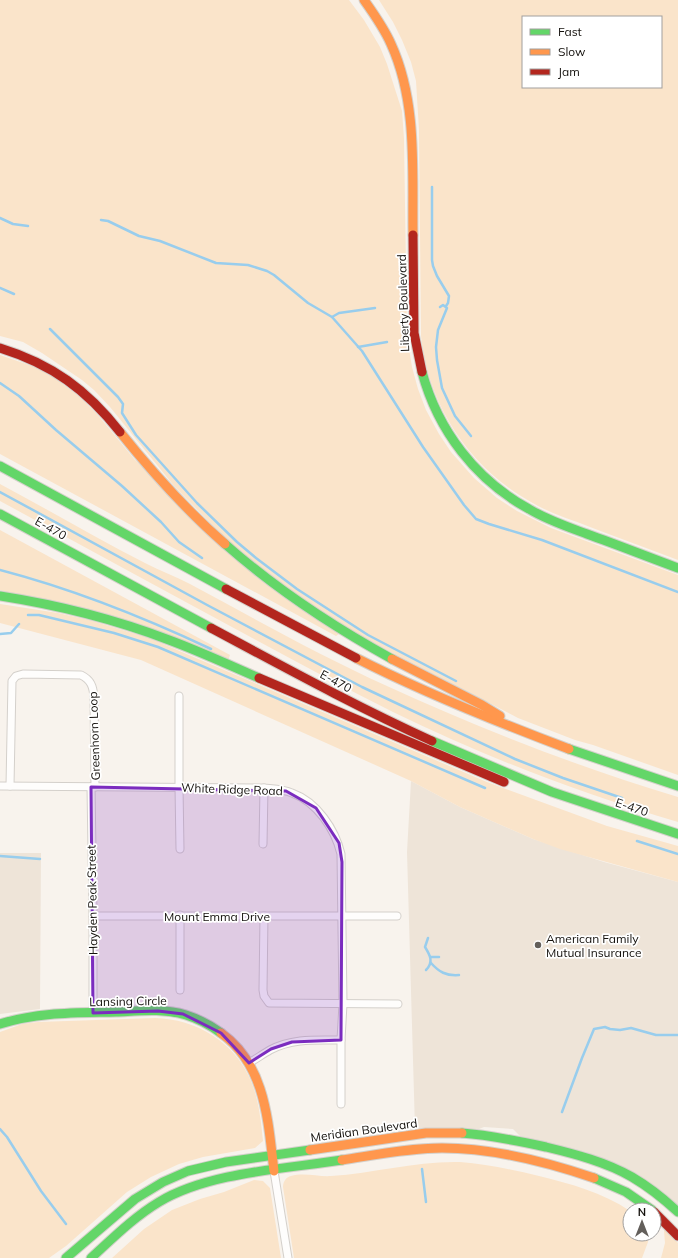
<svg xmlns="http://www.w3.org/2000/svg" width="678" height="1258" font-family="Mulish,sans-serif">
  <rect width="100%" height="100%" fill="#f8f3ed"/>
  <g fill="#eee4d8">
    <polygon points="411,781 460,807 533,839 604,862 678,882 678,1206 639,1175 620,1165 586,1152 520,1136 513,1129 484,1127 479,1129 437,1128 415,1129 407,852"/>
    <polygon points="0,853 41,853 40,1009 0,1014"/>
  </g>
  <g fill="#fae4ca" fill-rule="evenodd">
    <polygon points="0,0 349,0 364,20 380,47 387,64 402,111 404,139 407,336 412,367 418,389 426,410 439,434 451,452 474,478 497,498 517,511 551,528 678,575 678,775 593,745 575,740 518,718 356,634 293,593 225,538 174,486 110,407 94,390 82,380 42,353 23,342 0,336"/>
    <path d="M379,0H678V560C649,549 619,538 590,527C570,519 549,513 531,502C470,468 428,406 421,336L419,130L416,81L411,62L402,40L393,22ZM523,17H661V87H523Z"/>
    <polygon points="0,355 35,367 56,379 80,397 97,414 135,460 339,634 336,636 0,454"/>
    <path d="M0,484C49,510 96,538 145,563C160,571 175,576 190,584C255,619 319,655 387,686C481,729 578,767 678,797V822C580,793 485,757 393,712C347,689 301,664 256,640C170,594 85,547 0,501Z"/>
    <polygon points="0,530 230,655 228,660 0,590"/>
    <polygon points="0,604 58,613 89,620 149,638 487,782 607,826 678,846 678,882 560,849 533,839 460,807 411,781 141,660 0,623"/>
    <path d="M155,1018C196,1019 235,1042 251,1081C259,1100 261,1122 263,1141L255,1148L203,1157L179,1164L151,1177L127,1192L66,1246L49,1258H0V1032L22,1024L38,1022Z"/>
    <path d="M460,1162C487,1164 513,1170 539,1176C571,1184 602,1192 630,1211V1234H647L648,1242L642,1258H294L283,1187C283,1182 286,1177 291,1176C304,1172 319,1177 331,1176C375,1173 416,1161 460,1162Z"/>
    <polygon points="254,1180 263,1181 270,1188 281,1258 112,1258 144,1229 172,1210 200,1199 224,1192"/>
    <polygon points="665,1229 678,1243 678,1258 661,1258 665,1243 664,1231"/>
  </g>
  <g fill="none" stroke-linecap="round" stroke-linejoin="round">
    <g stroke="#98cded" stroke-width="2.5">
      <polyline points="432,187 432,260 433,266 437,276 449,296 448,303 446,306"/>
      <polyline points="0,218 13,224 28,226"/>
      <polyline points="101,220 108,221 139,236 160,241 216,263 248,265 267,271 274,275 308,303 332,317 362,351 423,447 464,505 476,519 489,524 542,540 678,592"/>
      <polyline points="0,288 14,294"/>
      <polyline points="440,307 443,305 447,308 438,330 436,347 437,360 442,388 455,416 471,436"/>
      <polyline points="332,317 339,313 375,308"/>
      <polyline points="50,329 118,397 123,404 122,413 136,435 197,503 237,542 256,558 297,589 368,635 456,681"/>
      <polyline points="358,347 387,342"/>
      <polyline points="0,383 19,396 56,430 122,486 161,522 179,542 202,558"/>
      <polyline points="0,492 209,606 362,687 515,759 563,778 622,798"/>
      <path d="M0,570C73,589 143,617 211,649"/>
      <polyline points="28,615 39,615 114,633 158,647 485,788"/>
      <polyline points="0,634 11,633 19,624"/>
      <polyline points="637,841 678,854"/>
      <polyline points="0,856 40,859"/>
      <polyline points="431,957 439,957"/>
      <path d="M431,963C439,972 446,976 459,975"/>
      <path d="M426,970C434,962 430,955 425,947L428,938"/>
      <polyline points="562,1112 582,1058 594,1029 605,1027 610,1029 620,1030 631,1028 656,1035 678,1035"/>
      <polyline points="0,1129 7,1137 41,1191 66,1224"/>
      <polyline points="422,1169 426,1202"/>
    </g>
    <defs>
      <g id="street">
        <polyline points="179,696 179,787 180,849"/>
        <path d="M0,786L264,788C274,789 283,789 292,793C317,802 335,829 341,854L343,1004L341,1040V1104"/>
        <path d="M10,786L12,681L16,676L23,674L81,675C91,680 93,686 94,697L95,787"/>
        <polyline points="91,787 93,916 93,1013"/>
        <polyline points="263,844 264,788"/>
        <polyline points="93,916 397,916"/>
        <polyline points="264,916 263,990 264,996 269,1003 398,1004"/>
        <polyline points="180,990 180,915"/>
        <path d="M249,1063C256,1059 263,1054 270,1050C292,1038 317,1040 341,1040"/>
        <polyline points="274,1171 288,1258"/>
      </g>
      <g id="fast">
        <path d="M422,372C438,431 476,480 529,509C547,520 568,527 587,534C618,545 648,557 678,568"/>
        <polyline points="0,466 226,589"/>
        <polyline points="0,514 211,628"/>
        <path d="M225,544C276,589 332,626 392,659"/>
        <path d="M0,596C58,605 114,619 169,640C199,651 229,665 259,678"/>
        <polyline points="432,741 552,792 678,834"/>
        <polyline points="569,749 678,786"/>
        <path d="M0,1024C38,1012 76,1013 116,1012C139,1011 163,1008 186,1015C199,1019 210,1025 221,1033"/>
        <path d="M462,1133C490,1135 518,1141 546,1147C575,1154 606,1162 632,1177C649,1187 664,1199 678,1212"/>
        <polyline points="594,1178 626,1192 652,1210"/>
        <polyline points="66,1258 135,1199 163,1182 188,1171 226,1162 310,1150"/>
        <path d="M91,1258C113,1238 134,1217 159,1202C209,1172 285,1169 342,1160"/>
      </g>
      <g id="slow">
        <path d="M364,0C374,14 384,28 391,44C418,103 412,172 413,235"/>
        <path d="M120,432C152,472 186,510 225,544"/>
        <path d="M356,658C425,693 497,722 569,749"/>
        <polyline points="392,659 482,705 500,716"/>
        <path d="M221,1033C266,1065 268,1122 274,1171"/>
        <polyline points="310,1150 426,1133 462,1133"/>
        <path d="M342,1160C375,1155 409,1148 442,1148C492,1148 547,1162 594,1178"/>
      </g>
      <g id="jam">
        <polyline points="413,235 414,333 422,372"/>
        <path d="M0,348C52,364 87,390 120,432"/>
        <polyline points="226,589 356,658"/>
        <path d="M211,628C284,667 357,707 432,741"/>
        <polyline points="259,678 504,782"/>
        <polyline points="654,1212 678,1236"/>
      </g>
    </defs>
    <use href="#street" stroke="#d4d0cb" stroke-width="9"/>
    <use href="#fast" stroke="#d4d0cb" stroke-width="11"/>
    <use href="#slow" stroke="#d4d0cb" stroke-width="11"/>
    <use href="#jam" stroke="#d4d0cb" stroke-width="11"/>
    <use href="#street" stroke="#fefdfc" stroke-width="7"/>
    <use href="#fast" stroke="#63d668" stroke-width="9"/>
    <use href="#slow" stroke="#ff974d" stroke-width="9"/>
    <use href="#jam" stroke="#b3261e" stroke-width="9"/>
  </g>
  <path fill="#7b2cbf" fill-opacity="0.2" stroke="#7b2cbf" stroke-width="3" stroke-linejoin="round" d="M91,787L286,791L316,808L339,843L342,862L341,1040L292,1042L271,1049L249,1063L221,1033L183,1014L158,1011L93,1013Z"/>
  <circle fill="#635f5b" stroke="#fff" stroke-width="1.5" cx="538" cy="945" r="4"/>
  <g text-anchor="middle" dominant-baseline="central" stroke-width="3.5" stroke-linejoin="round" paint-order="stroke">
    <g font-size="12" fill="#13100c" stroke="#fff">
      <text transform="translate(403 303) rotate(-92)">Liberty Boulevard</text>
      <text transform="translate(51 528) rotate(29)">E-470</text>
      <text transform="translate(336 681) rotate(28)">E-470</text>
      <text transform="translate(94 736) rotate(-92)">Greenhorn Loop</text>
      <text transform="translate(232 789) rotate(2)">White Ridge Road</text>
      <text transform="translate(632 807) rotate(18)">E-470</text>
      <text transform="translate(92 900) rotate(-91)">Hayden Peak Street</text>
      <text x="217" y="916">Mount Emma Drive</text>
      <text transform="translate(128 1001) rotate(-1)">Lansing Circle</text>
      <text transform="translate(364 1130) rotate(-8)">Meridian Boulevard</text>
    </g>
    <g font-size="12" fill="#13100c" stroke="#fff" text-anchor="start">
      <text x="546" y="938">American Family<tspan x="546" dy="14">Mutual Insurance</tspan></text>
    </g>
  </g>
  <rect x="522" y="16" width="140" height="72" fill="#ffffff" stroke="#a19f9e"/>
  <rect x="530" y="29" width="20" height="6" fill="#63d668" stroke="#a19f9e"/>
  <text x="558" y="36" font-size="12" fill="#13100c">Fast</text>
  <rect x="530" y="49" width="20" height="6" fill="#ff974d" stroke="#a19f9e"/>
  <text x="558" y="56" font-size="12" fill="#13100c">Slow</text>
  <rect x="530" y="69" width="20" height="6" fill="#b3261e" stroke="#a19f9e"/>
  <text x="558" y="76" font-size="12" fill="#13100c">Jam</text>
  <g transform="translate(642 1222)"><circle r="19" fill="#ffffff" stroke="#a19f9e"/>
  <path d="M0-3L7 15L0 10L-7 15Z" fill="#635f5b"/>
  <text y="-6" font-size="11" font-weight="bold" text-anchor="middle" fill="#13100c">N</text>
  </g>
</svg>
